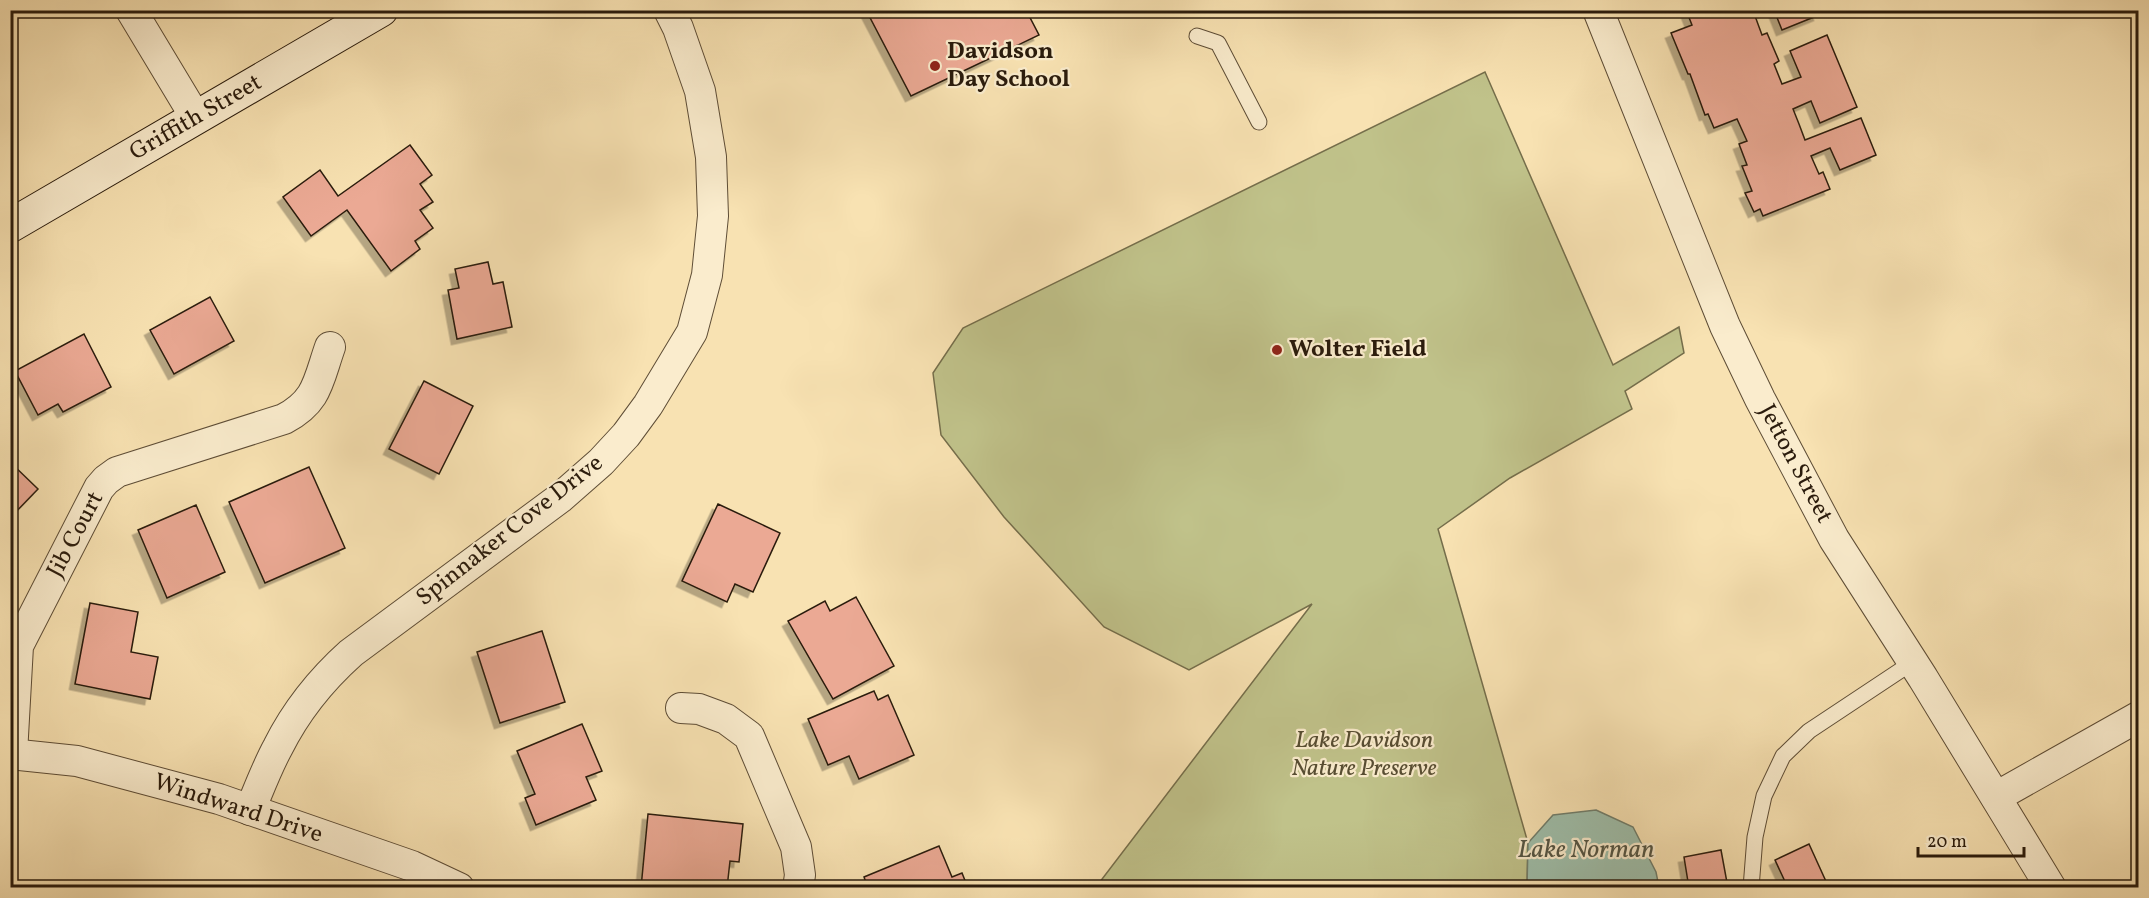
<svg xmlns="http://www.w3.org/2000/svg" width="2149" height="898" font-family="Vollkorn,serif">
  <defs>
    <filter id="shadow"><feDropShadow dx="-5.5" dy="5.5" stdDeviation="0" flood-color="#0004"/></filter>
  </defs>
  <rect width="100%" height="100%" fill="#f8e2b2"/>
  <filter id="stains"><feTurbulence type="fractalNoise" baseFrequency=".00333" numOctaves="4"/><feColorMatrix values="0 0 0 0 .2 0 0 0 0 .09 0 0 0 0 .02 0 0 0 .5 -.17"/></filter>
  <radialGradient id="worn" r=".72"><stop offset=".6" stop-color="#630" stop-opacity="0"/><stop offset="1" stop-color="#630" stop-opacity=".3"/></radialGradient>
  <polygon fill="#c0c28a" stroke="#756e4b" stroke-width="1.5" points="1485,72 1613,365 1679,327 1684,353 1625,391 1632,409 1510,478 1438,529 1528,843 1527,887 1096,887 1312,604 1189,670 1104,627 1004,517 941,435 933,373 963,328"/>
  <polygon fill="#9ebeaa" stroke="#707d6b" stroke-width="1.5" points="1596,810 1633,827 1656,872 1659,887 1527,887 1528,843 1553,815"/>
  <g fill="#eba994" stroke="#2a1b0c" stroke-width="1.5" filter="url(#shadow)">
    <polygon points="866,10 1026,10 1039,35 911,96"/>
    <polygon points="1686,10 1769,10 1755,16 1762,35 1767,33 1779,61 1774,64 1782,84 1801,77 1790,51 1827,35 1857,107 1820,123 1811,101 1793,109 1799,124 1805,140 1861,118 1876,155 1840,170 1830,148 1811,156 1819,174 1823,172 1830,189 1763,216 1760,209 1754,212 1745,193 1752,191 1742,166 1747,165 1739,144 1747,141 1737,119 1714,128 1708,114 1705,115 1690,74 1688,74 1671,33 1692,25"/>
    <polygon points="1774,10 1817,10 1819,15 1782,30"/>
    <polygon points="410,145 432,175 420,184 433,202 420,210 433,228 415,241 420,249 391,271 347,210 311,236 283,197 320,170 338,196"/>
    <polygon points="488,262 493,284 503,282 512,327 457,339 448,290 459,288 455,269"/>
    <polygon points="210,297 234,341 174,374 150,330"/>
    <polygon points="84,334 111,387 63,412 58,404 38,415 15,371"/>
    <polygon points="424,381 473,406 439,474 389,449"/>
    <polygon points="10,462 38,489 10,518"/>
    <polygon points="309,467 345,548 265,583 229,502"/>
    <polygon points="718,504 780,533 753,592 735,584 727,602 682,581"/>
    <polygon points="196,505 225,572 167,598 138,530"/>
    <polygon points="856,597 894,666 833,699 788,621 825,601 830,611"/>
    <polygon points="90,603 138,612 131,652 158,657 150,699 75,684"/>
    <polygon points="542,631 565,702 500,723 477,652"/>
    <polygon points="874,691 878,700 888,695 914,755 859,779 849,756 828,765 808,719"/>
    <polygon points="582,724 602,771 586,777 596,800 536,825 525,798 535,794 517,751"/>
    <polygon points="648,814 743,824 739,862 730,861 727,888 641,888"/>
    <polygon points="1809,844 1829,888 1788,888 1775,860"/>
    <polygon points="939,846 952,877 962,873 968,888 868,888 864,877"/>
    <polygon points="1721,850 1728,888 1689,888 1684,857"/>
  </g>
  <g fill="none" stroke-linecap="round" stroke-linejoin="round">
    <defs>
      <g id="service">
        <polyline points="1197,36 1218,43 1259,122"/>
        <polyline points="1751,888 1755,837 1764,796 1783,756 1809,731 1913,662"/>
      </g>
      <g id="minor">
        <polyline points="131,10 196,118"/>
        <polyline points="1598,10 1725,326 1760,399 1834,539 1923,678 2051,888"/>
        <polyline points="681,708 699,709 726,719 749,736 796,847 800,875 798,888"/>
        <polyline points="10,754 77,761 219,799 412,866 459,888"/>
        <path d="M12,754L18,646L99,488L106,480L117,472L284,419C318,401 318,381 330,347"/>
        <polyline points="1996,797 2138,717"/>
        <path d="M250,810C259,789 267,767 278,747C296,711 322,679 351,653L560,498L601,462L626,435L648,405L692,332L707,275L713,216L711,157L700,91L678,28L669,10"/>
      </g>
      <polyline id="secondary" points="10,226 381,10"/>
    </defs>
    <use href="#service" stroke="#5e4d36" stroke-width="17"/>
    <use href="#minor" stroke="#5e4d36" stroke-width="32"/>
    <use href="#secondary" stroke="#2a1b0c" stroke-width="35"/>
    <use href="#service" stroke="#faeccd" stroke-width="15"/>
    <use href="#minor" stroke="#faeccd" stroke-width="30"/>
    <use href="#secondary" stroke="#faeccd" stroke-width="33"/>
  </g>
  <g fill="#8f2418" stroke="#faeccd" stroke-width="2">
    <circle cx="935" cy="66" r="6"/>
    <circle cx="1277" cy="350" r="6"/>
  </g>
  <g text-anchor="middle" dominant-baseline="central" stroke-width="4.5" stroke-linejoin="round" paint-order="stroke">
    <g font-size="24" font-weight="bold" fill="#2a1b0c" stroke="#faeccd" text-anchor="start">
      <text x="947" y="52">Davidson<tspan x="947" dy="28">Day School</tspan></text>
      <text x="1289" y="350">Wolter Field</text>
    </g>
    <g font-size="24" fill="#2a1b0c" stroke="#faeccd">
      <text transform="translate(196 118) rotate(-30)">Griffith Street</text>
      <text transform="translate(1795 464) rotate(62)">Jetton Street</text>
      <text transform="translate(510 531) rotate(-38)">Spinnaker Cove Drive</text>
      <text transform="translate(76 535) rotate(-62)">Jib Court</text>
      <text transform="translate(238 809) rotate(18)">Windward Drive</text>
    </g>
    <g font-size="24" font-style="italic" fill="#574d32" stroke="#faeccd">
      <text x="1364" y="741">Lake Davidson<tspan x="1364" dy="28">Nature Preserve</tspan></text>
    </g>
    <g font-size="26" font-style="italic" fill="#535443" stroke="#faeccd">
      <text x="1586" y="850">Lake Norman</text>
    </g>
  </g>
  <rect width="2149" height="898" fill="none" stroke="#f8e2b2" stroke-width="36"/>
  <rect x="12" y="12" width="2125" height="874" fill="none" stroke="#2a1b0c" stroke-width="3"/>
  <rect x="18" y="18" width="2113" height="862" fill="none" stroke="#2a1b0c" stroke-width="1.5"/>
  <path d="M1918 847v9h106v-9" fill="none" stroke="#2a1b0c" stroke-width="3"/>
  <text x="1927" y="847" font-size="18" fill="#2a1b0c" stroke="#faeccd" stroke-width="4.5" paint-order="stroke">20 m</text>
  <rect width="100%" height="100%" filter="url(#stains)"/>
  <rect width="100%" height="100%" fill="url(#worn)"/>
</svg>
